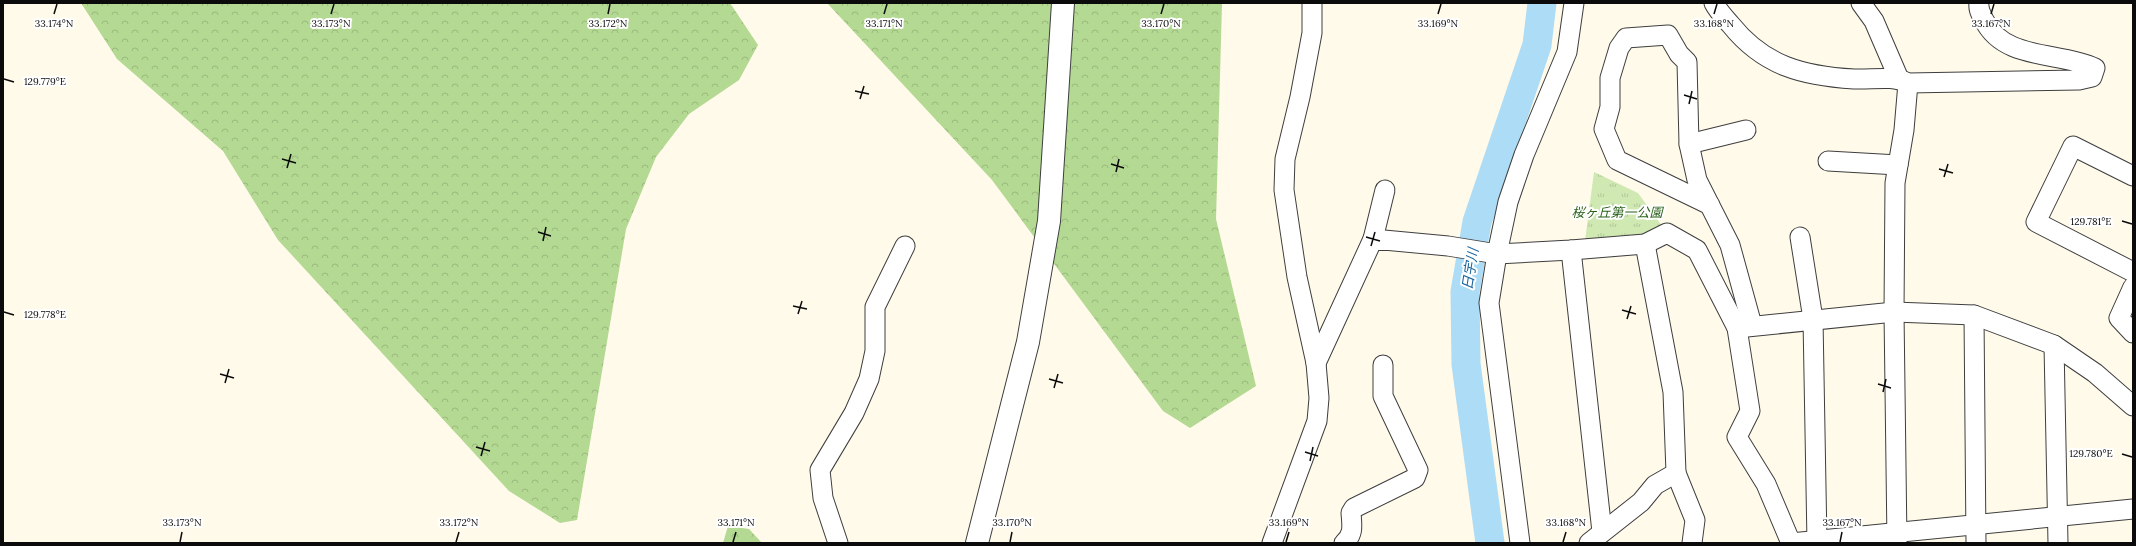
<svg xmlns="http://www.w3.org/2000/svg" width="2136" height="546" font-family="Lora,'Noto Sans JP',serif">
  <defs>
    <pattern id="forest-crowns" width="20" height="18" patternUnits="userSpaceOnUse"><rect width="20" height="18" fill="#b3d992"/><path d="M2 6a3 3 0 1 1 6 0M12 15a3 3 0 1 1 6 0" fill="none" stroke="#99b97d"/></pattern>
    <pattern id="park-tufts" width="24" height="20" patternUnits="userSpaceOnUse"><rect width="24" height="20" fill="#d0e9b3"/><path d="M3 7l-1-3M5 7V3M7 7l1-3M15 17l-1-3M17 17v-4M19 17l1-3" fill="none" stroke="#b1c699"/></pattern>
  </defs>
  <rect width="100%" height="100%" fill="#fffae9"/>
  <g fill="url(#forest-crowns)">
    <polygon points="81,3 730,3 758,45 739,80 689,114 656,157 626,229 577,520 560,523 509,491 278,240 223,151 117,59"/>
    <polygon points="827,3 1222,3 1216,219 1256,386 1190,428 1163,411 992,180"/>
    <polygon points="728,526 749,529 762,543 723,543"/>
  </g>
  <polygon fill="url(#park-tufts)" points="1594,172 1638,193 1662,226 1643,237 1585,241"/>
  <g fill="none" stroke-linecap="round" stroke-linejoin="round">
    <polyline stroke="#addcf6" stroke-width="29" points="1490,543 1466,364 1465,292 1477,222 1537,45 1542,3"/>
    <defs>
      <g id="minor">
        <path d="M1714,3C1718,11 1725,18 1731,25C1764,66 1803,76 1854,79C1872,80 1892,75 1908,83L2079,80L2092,77L2095,68C2059,51 2004,61 1984,20C1981,14 1978,10 1979,3"/>
        <polyline points="1861,3 1874,21 1899,79"/>
        <polyline points="1689,144 1746,130"/>
        <polyline points="1828,161 1898,165"/>
        <polyline points="2133,176 2073,146 2036,222 2133,272"/>
        <polyline points="1710,205 1617,160 1604,129 1610,107 1610,78 1619,48 1626,38 1668,35 1679,54 1687,62 1689,144 1697,180 1730,245 1752,325"/>
        <polyline points="1800,237 1813,319 1817,543"/>
        <polyline points="1373,239 1385,190"/>
        <polyline points="1571,250 1602,532"/>
        <polyline points="2133,287 2119,318 2133,333"/>
        <polyline points="1974,315 1976,543"/>
        <polyline points="1737,328 1750,411 1737,437 1766,484 1791,543 2133,509"/>
        <polyline points="2054,345 2058,543"/>
        <polyline points="1316,363 1373,239 1448,246 1497,254 1571,250 1645,244 1667,233 1697,250 1737,328 1894,312 1974,315 2054,345 2095,373 2133,406"/>
        <polyline points="1676,473 1695,520 1692,543"/>
        <polyline points="838,543 823,498 820,470 854,413 869,379 875,351 875,307 905,246"/>
        <polyline points="1272,543 1317,421 1319,398 1316,363 1297,277 1284,190 1285,159 1300,97 1312,33 1312,3"/>
        <path d="M1344,543C1354,534 1352,526 1351,513L1354,508L1415,478L1418,470L1383,396V365"/>
        <polyline points="1520,543 1489,303 1497,254 1508,202 1524,155 1567,52 1574,3"/>
        <polyline points="1589,543 1641,502 1655,485 1676,473 1673,392 1645,244"/>
        <polyline points="1897,543 1894,312 1895,183 1904,130 1908,83"/>
      </g>
      <polyline id="tertiary" points="977,543 1028,342 1049,221 1063,3"/>
    </defs>
    <use href="#minor" stroke="#3e3e3e" stroke-width="21"/>
    <use href="#tertiary" stroke="#3e3e3e" stroke-width="24"/>
    <use href="#minor" stroke="#fff" stroke-width="19"/>
    <use href="#tertiary" stroke="#fff" stroke-width="22"/>
  </g>
  <path fill="none" stroke="#0b0b0b" stroke-width="1.5" d="M54,14L57,4M331,14L334,4M608,14L610,4M884,14L887,4M1161,14L1164,4M1438,14L1441,4M1714,14L1717,4M1991,14L1994,4M4,79L14,82M855,91L869,94M1684,95L1697,99M860,99L864,86M1689,104L1692,91M282,159L296,163M1111,164L1124,168M287,168L291,154M1939,169L1953,173M1116,172L1119,159M1944,177L1948,164M2122,221L2132,224M538,232L551,236M1366,237L1380,241M543,241L546,227M1371,246L1375,232M793,306L807,309M1622,310L1636,314M4,312L14,315M798,314L802,301M1627,319L1631,306M220,374L234,378M1049,379L1063,383M225,383L229,369M1878,384L1891,388M1054,388L1058,374M1883,392L1886,379M476,447L490,451M1305,452L1318,456M2122,454L2132,457M481,456L485,442M1310,461L1313,447M180,542L182,532M456,542L459,532M733,542L736,532M1010,542L1012,532M1286,542L1289,532M1563,542L1566,532M1840,542L1842,532"/>
  <g text-anchor="middle" dominant-baseline="central" stroke-width="4" stroke-linejoin="round" paint-order="stroke">
    <g font-size="13" font-style="italic" fill="#2b621b" stroke="#fff">
      <text x="1617" y="212">桜ヶ丘第一公園</text>
    </g>
    <g font-size="14" font-style="italic" fill="#14639d" stroke="#fff">
      <text transform="translate(1470 269) rotate(-81)">日宇川</text>
    </g>
  </g>
  <g font-size="10" text-anchor="middle" fill="#0b0b0b" stroke="#fff" stroke-width="4" stroke-linejoin="round" paint-order="stroke">
    <text x="54" y="27">33.174°N</text>
    <text x="331" y="27">33.173°N</text>
    <text x="608" y="27">33.172°N</text>
    <text x="884" y="27">33.171°N</text>
    <text x="1161" y="27">33.170°N</text>
    <text x="1438" y="27">33.169°N</text>
    <text x="1714" y="27">33.168°N</text>
    <text x="1991" y="27">33.167°N</text>
    <text x="45" y="85">129.779°E</text>
    <text x="2091" y="225">129.781°E</text>
    <text x="45" y="318">129.778°E</text>
    <text x="2091" y="457">129.780°E</text>
    <text x="182" y="526">33.173°N</text>
    <text x="459" y="526">33.172°N</text>
    <text x="736" y="526">33.171°N</text>
    <text x="1012" y="526">33.170°N</text>
    <text x="1289" y="526">33.169°N</text>
    <text x="1566" y="526">33.168°N</text>
    <text x="1842" y="526">33.167°N</text>
  </g>
  <rect width="2136" height="546" fill="none" stroke="#0b0b0b" stroke-width="8"/>
</svg>
